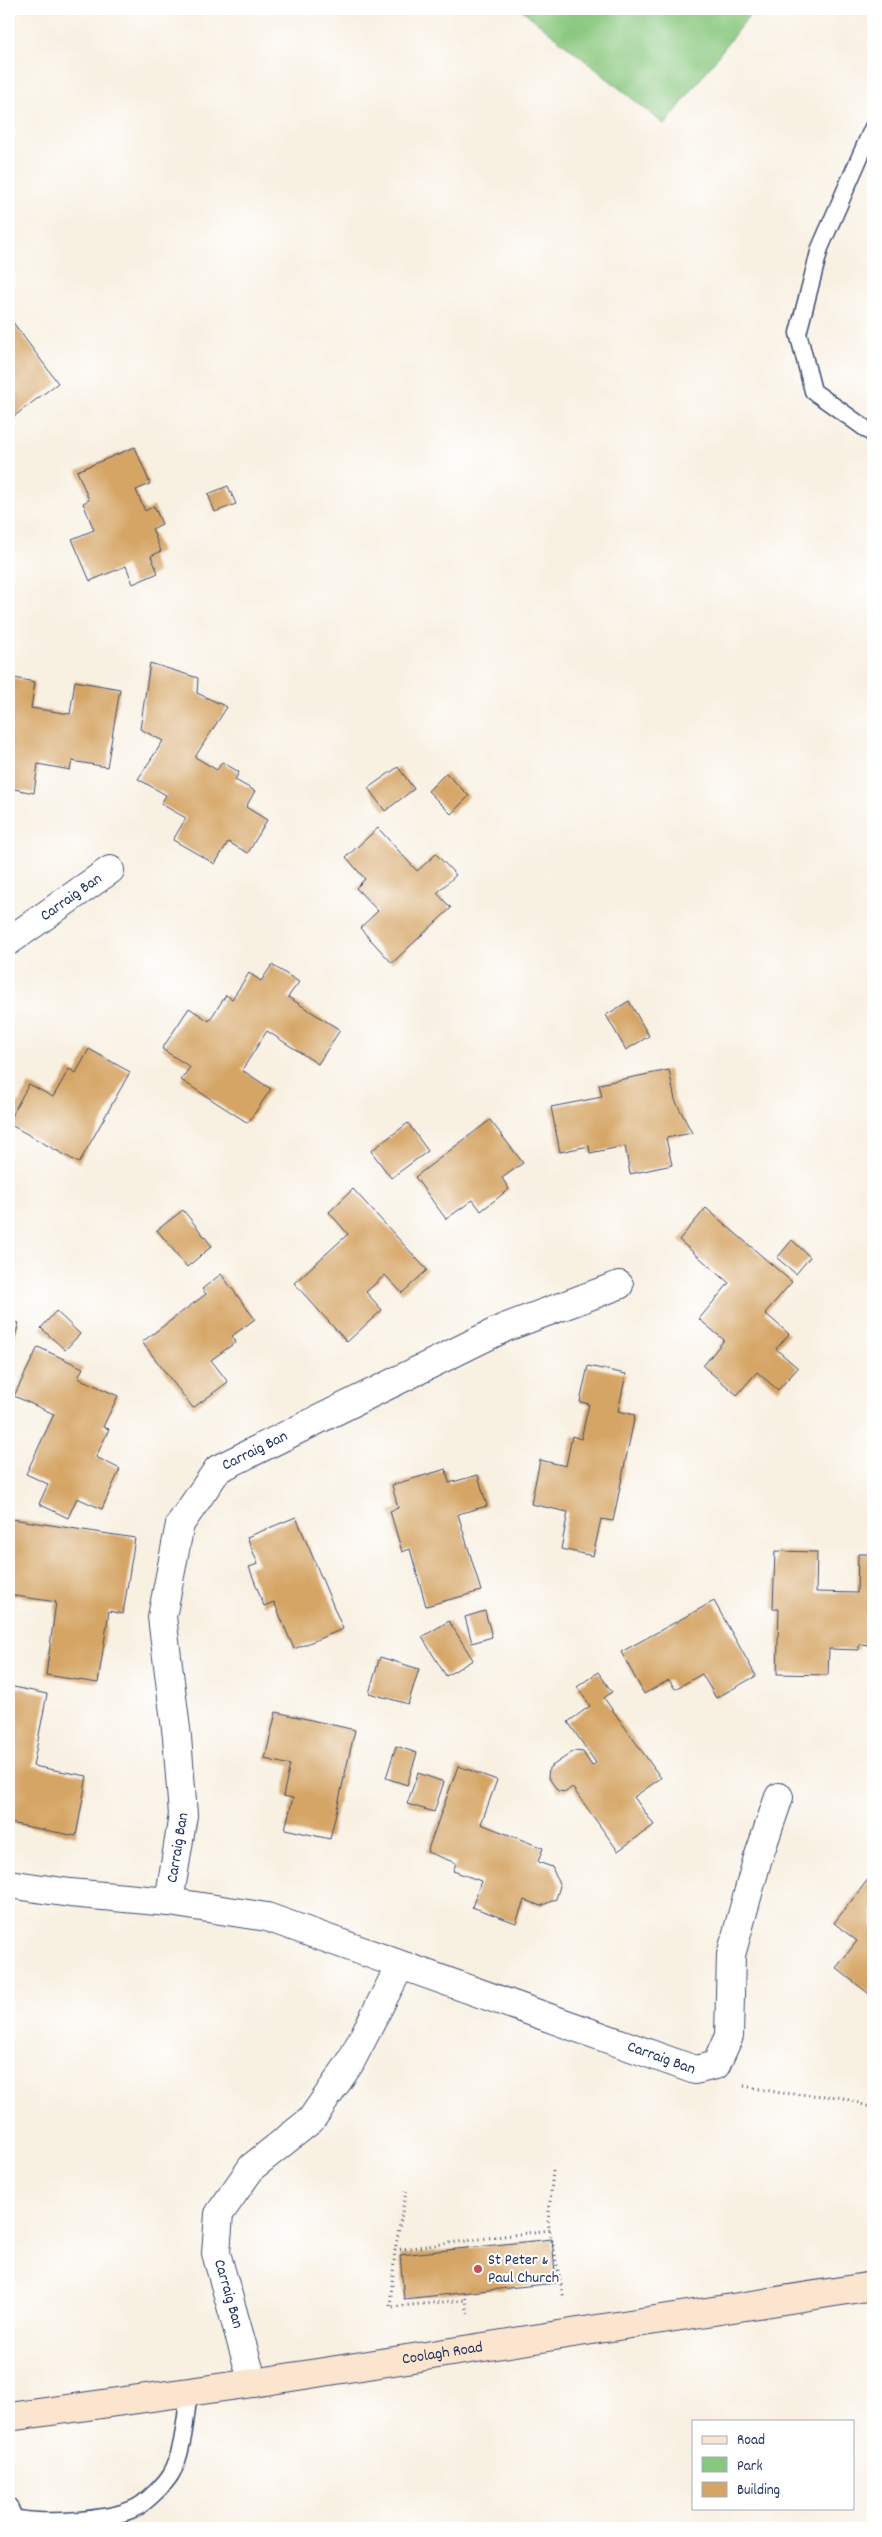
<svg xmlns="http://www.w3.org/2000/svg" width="882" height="2537" font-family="Dekko,sans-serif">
  <rect width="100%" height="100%" fill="#fff"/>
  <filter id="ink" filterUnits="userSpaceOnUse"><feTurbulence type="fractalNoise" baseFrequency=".02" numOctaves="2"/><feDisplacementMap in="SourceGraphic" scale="10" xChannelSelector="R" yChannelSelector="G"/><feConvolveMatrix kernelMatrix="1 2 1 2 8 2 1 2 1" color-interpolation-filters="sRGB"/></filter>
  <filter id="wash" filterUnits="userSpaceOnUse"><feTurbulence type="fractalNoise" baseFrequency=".0096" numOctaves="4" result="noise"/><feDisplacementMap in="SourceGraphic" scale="20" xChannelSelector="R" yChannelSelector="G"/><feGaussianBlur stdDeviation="1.12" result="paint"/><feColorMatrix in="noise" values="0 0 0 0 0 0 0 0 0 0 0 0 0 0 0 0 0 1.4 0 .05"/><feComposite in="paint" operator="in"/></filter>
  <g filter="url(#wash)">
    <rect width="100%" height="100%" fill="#f8f0e1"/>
    <polygon fill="#89c77e" stroke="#527b6e" points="521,9 754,9 665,125"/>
    <g id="blocks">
      <g fill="#d5a565">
        <polygon points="9,317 58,383 9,420"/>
        <polygon points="135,447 150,484 136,490 145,511 154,506 162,524 152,529 161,551 151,556 158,573 133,584 126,566 90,581 72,539 94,530 83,503 89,500 77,471"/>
        <polygon points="228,486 236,504 215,512 208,494"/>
        <polygon points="150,663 198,678 197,693 227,707 195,757 217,770 222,762 239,772 235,780 255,791 246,807 267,820 248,853 228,842 215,864 173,840 186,818 161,804 166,795 138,779 163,741 140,729"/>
        <polygon points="9,677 35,682 31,708 70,714 75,681 120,689 107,767 72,761 70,770 38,764 34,793 9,788"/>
        <polygon points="398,767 414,789 385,811 368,788"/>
        <polygon points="446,773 469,796 451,814 428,791"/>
        <polygon points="378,828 417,871 436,854 456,875 437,893 451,908 392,963 360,928 378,911 356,888 365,879 346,857"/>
        <polygon points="272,965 299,982 288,997 340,1030 318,1064 267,1031 242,1070 271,1089 248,1123 181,1080 190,1067 162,1049 189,1008 209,1021 226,995 232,999 249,973 261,981"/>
        <polygon points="629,1001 649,1036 626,1050 606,1015"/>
        <polygon points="89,1049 130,1072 79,1163 9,1124 9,1120 29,1084 53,1097 69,1069 76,1073"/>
        <polygon points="669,1070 675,1100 692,1133 666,1138 672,1165 630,1174 625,1146 590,1153 589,1146 560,1152 551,1107 602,1097 599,1084"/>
        <polygon points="490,1120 523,1163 502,1178 509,1189 481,1211 473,1200 446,1219 415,1177"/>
        <polygon points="408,1123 428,1151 391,1178 371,1151"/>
        <polygon points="353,1189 427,1270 402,1293 385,1275 366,1292 382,1310 347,1342 294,1283 348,1234 329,1212"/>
        <polygon points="706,1208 792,1282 765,1313 789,1334 776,1349 798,1368 778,1390 757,1372 737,1395 703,1366 724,1340 699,1319 729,1283 679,1240"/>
        <polygon points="183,1210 212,1246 187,1267 157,1230"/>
        <polygon points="792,1240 810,1257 796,1274 777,1258"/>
        <polygon points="221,1274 255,1319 232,1336 236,1342 211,1360 228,1382 193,1408 142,1342 206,1294 202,1289"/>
        <polygon points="56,1311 80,1334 65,1350 41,1328"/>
        <polygon points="9,1320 19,1323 9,1357"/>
        <polygon points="38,1347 83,1368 78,1378 118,1396 103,1427 109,1429 96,1457 120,1469 102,1509 77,1498 68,1518 39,1504 48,1484 26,1474 54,1414 14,1396"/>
        <polygon points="588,1366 626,1374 618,1411 635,1415 613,1521 601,1519 593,1556 561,1549 568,1512 531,1504 540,1460 566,1466 572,1436 581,1439 589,1404 580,1402"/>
        <polygon points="446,1469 449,1483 478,1475 487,1506 458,1514 481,1591 426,1606 410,1549 402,1552 390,1511 398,1508 392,1485"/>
        <polygon points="296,1517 343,1629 294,1649 274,1602 264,1606 249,1567 258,1564 247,1537"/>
        <polygon points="12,1519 135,1538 123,1614 109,1611 98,1683 46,1675 56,1602 9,1595 9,1536"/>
        <polygon points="775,1551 817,1552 816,1592 857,1593 858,1554 873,1554 873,1637 871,1637 871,1645 859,1644 859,1650 829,1649 828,1675 777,1674 779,1609 773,1609"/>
        <polygon points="714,1601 756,1676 716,1698 702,1674 675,1689 669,1680 644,1694 621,1652"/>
        <polygon points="485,1611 492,1637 472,1643 465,1617"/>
        <polygon points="449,1621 473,1660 446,1676 422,1637"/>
        <polygon points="380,1657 419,1669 408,1704 369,1693"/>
        <polygon points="598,1672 612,1692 604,1698 661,1778 634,1797 654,1825 618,1851 572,1787 566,1792 558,1791 548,1777 549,1768 574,1751 583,1752 592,1766 596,1763 568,1722 590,1706 577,1687"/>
        <polygon points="9,1686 47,1694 33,1766 87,1776 76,1836 9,1823"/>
        <polygon points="276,1712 355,1730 330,1839 285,1829 293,1798 283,1796 290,1765 265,1759"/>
        <polygon points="396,1746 417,1753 407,1785 386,1778"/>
        <polygon points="458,1766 497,1780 481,1824 543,1848 538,1862 552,1867 560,1886 556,1899 541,1906 524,1900 516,1923 472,1907 481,1881 453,1871 456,1863 427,1852"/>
        <polygon points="418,1773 444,1782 434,1812 407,1804"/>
        <polygon points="873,1873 873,1997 836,1968 857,1941 834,1923"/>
        <polygon points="552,2239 556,2283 404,2299 400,2255"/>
      </g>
    </g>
  </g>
  <g filter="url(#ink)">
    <use href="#blocks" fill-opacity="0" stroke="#3c4c72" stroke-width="1"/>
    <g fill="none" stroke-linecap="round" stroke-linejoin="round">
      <defs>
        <g id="lane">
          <polyline points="873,127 820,248 798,333 813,391 873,434"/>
          <path d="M9,2506L14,2518C42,2525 119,2521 142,2504C151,2497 165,2484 171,2474C183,2455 186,2414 189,2392"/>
        </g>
        <g id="street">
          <path id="s1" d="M9,941L110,870"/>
          <path id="s2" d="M9,1884L70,1893L169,1902L267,1917L695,2070L716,2065L729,2036L731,1955L757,1861L779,1797"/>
          <path id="s3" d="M169,1902L183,1815L177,1737L162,1617L180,1524L218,1469L504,1328L619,1285"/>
          <polyline points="253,2383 216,2253 219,2214 252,2167 311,2120 350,2063 400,1966"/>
        </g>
        <g id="secondary">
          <path id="s4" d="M9,2417L253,2383L873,2286"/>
        </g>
      </defs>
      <use href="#lane" stroke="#3c4c72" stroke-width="19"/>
      <use href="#street" stroke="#3c4c72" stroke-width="30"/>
      <use href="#secondary" stroke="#3c4c72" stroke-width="30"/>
      <g stroke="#3c4c72" stroke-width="3" stroke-dasharray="1 4" stroke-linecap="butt">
        <polyline points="744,2086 781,2093 840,2097 873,2108"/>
        <polyline points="553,2171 548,2222 564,2299"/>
        <polyline points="406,2191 395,2250 390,2307 465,2300"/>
        <polyline points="395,2250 550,2230"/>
        <polyline points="464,2293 468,2315"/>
      </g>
      <use href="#lane" stroke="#fff" stroke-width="16"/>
      <use href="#street" stroke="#fff" stroke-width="28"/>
      <use href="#secondary" stroke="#fbe5cf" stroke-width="28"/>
    </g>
  </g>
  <circle fill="#d1495b" stroke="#fff" stroke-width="2" cx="478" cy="2269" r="5"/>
  <g text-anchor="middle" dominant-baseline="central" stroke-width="4" stroke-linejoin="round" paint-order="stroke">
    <g font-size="16" fill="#1b2f5e" stroke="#fff">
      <text stroke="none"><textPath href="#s1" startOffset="76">Carraig Ban</textPath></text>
      <text stroke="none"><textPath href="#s3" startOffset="490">Carraig Ban</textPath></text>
      <text stroke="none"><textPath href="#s3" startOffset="55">Carraig Ban</textPath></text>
      <text stroke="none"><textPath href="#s2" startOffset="679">Carraig Ban</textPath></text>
      <text transform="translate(228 2294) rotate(74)">Carraig Ban</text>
      <text stroke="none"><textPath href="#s4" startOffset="438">Coolagh Road</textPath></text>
    </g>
    <g font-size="16" fill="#1b2f5e" stroke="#fff" text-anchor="start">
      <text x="488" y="2260">St Peter &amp;<tspan x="488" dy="18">Paul Church</tspan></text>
    </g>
  </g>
  <rect width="882" height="2537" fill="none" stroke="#fff" stroke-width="30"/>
  <rect x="692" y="2420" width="162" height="90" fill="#ffffff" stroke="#a4acbf"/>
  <rect x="702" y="2436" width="25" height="8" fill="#fbe5cf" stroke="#a4acbf"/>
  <text x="737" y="2444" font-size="15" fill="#1b2f5e">Road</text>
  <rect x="702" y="2457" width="25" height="15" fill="#89c77e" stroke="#a4acbf"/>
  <text x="737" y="2470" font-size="15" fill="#1b2f5e">Park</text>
  <rect x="702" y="2482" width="25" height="15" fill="#d5a565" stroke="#a4acbf"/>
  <text x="737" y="2494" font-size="15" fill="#1b2f5e">Building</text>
</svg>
